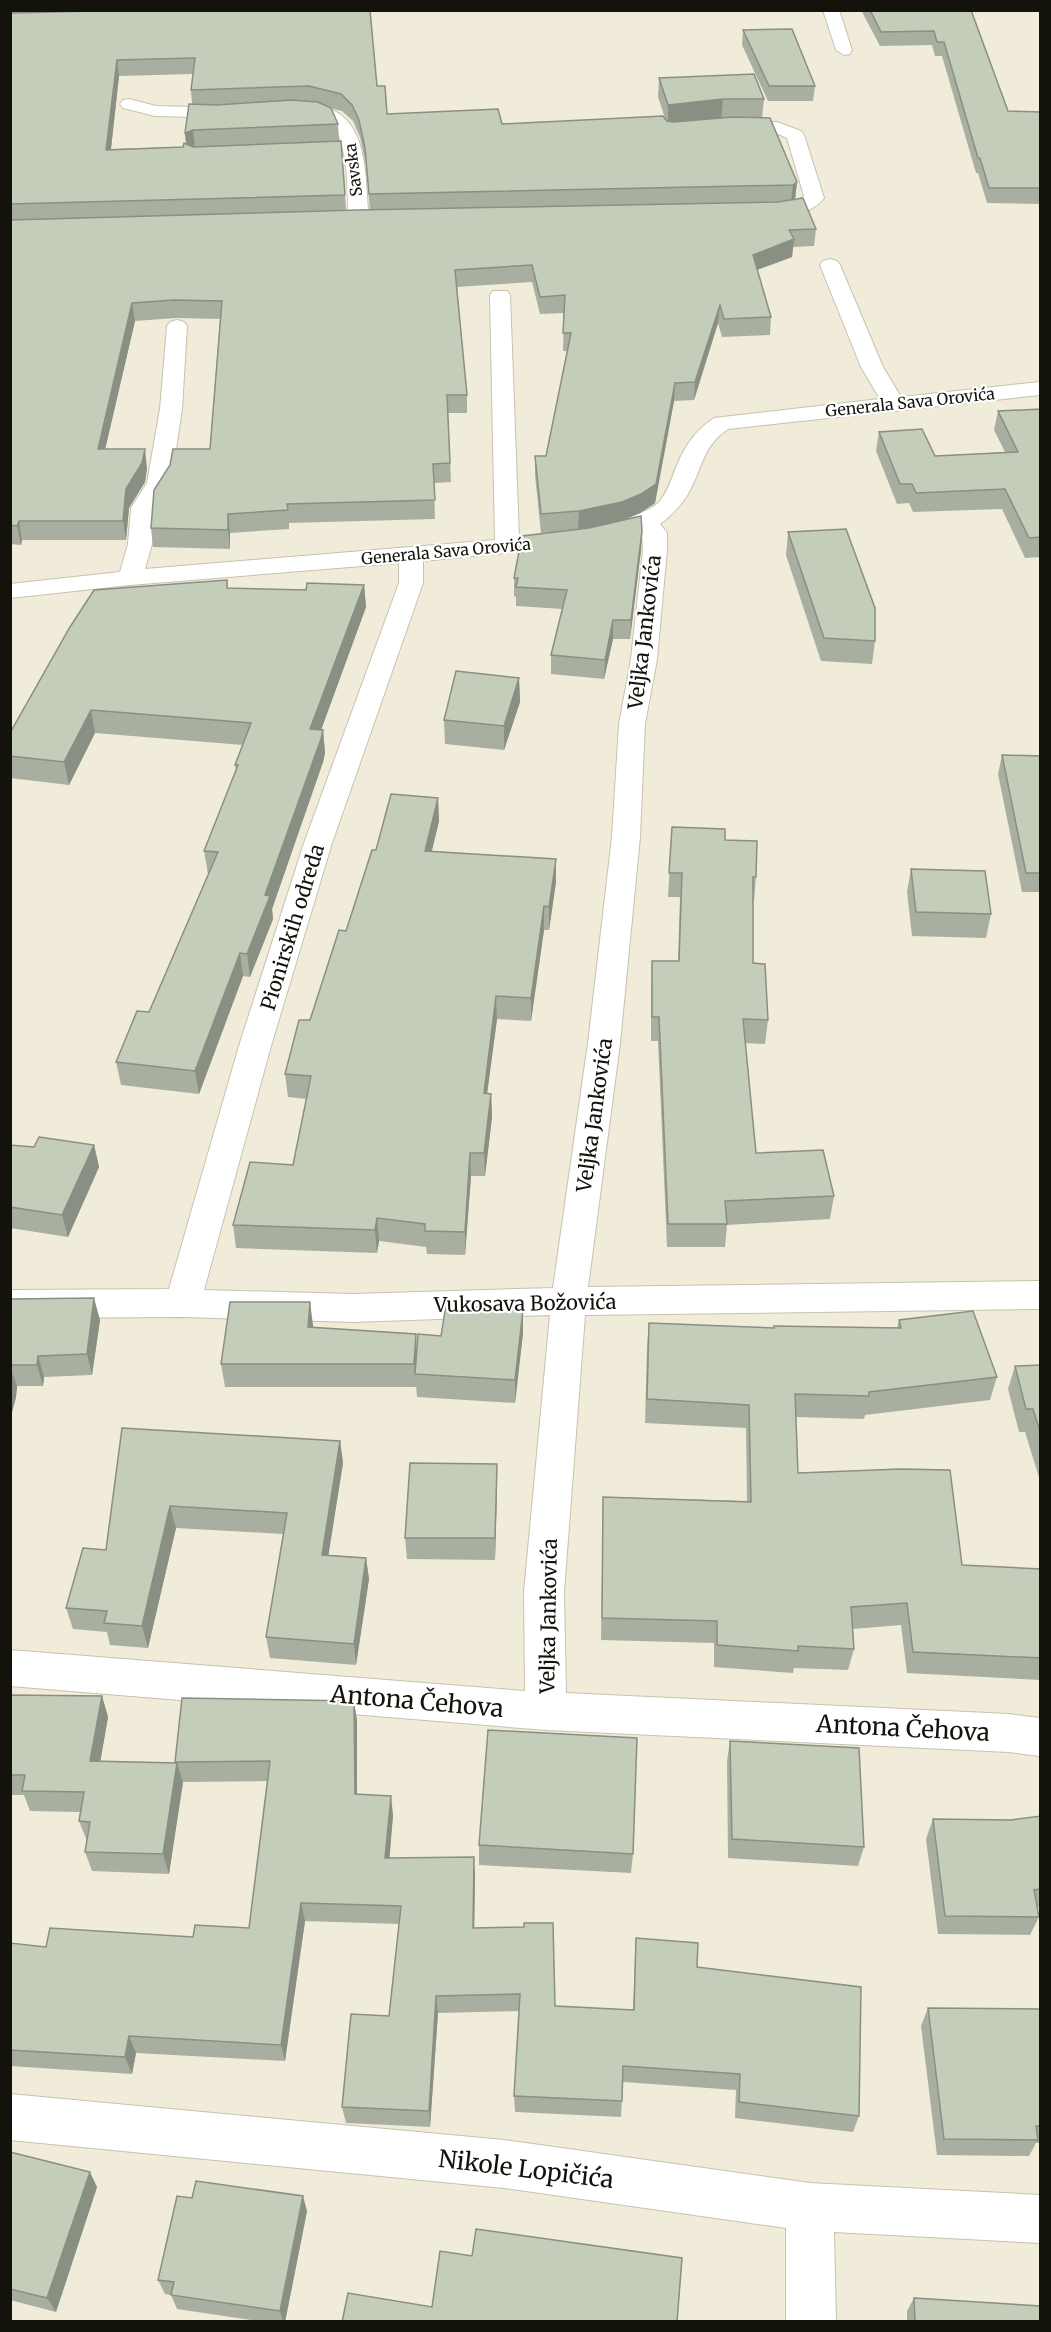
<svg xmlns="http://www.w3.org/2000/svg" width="1051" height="2332" font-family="Merriweather,serif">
  <rect width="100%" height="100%" fill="#f1ecd9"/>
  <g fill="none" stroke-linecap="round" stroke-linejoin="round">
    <defs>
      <g id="minor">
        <polygon points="823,10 839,10 852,50 850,54 844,55 836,50"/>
        <polygon points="129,99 156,106 233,108 239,109 242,113 239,117 233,118 155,116 123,108 120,104 123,100"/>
        <path d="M311,105C371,109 364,174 369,219L366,223H352L349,219C347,194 350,131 325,119C313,112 297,118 284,115L281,111L284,107Z"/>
        <path d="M777,122L801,131L804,135L824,198C810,217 776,220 755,215L752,211L755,207L792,204L804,196L787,138L774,132L730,133L724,132L721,128L724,124L730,123Z"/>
        <path d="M830,259L837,261L840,265L883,367L901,397L1040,382V395L728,429C702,447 703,467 689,492C682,505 672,515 660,524L667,533V550L657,659L645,724L640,837L620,1043L588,1287L1040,1281V1309L585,1315L564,1592L566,1693L1009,1714L1040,1718V1756L1009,1752L546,1730L10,1686V1650L525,1691L524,1592L550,1315L353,1322L183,1317L10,1318V1290L169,1289L239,1046L304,843L399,583V563L130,585L10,598V584L120,572L128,544L131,508L147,483L160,409L167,326L170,322L177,320L184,322L187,326L182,409L171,483L155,508L152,544L145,569L495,540L490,295L493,291H507L510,295L519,537L565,533L573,535L577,540L573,545L565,547L423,561V583L332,843L271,1046L204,1290L353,1294L553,1288L588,1043L612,837L619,724L631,659L643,550L642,531L628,535L620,533L616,528C624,516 647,514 659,502C668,492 672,477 677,465C686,444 696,430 714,418L880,399L861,367L820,265L823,261Z"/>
        <polygon points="10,2094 504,2140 810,2183 1040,2195 1040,2243 834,2232 836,2322 786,2322 786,2228 504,2188 10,2140"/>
      </g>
    </defs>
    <use href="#minor" stroke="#c7c2b0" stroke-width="2"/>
    <use href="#minor" fill="#fff" fill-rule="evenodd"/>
  </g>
  <g fill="#a9afa0" fill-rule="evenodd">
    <path d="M10,10H370L377,86L387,114L502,124L665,118L658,97L659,78L764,99L762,118L797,182L795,199L816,229L814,246L793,247L792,257L757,270L771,317L770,335L722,337L718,323L694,400L674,401L655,503L640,513L622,520L642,531L641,550L630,639H613L604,679L551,674V655L563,609L516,606V597L514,596V578L557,532L541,533L535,475V456H546L567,351H563L564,313L540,314L532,282L457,287L467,395V413H448L451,482L434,483L435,519L289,523V529L230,533V549L153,547L151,528L210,449L220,319L176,318L135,321L105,449L147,468L145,482L129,508L126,540H22L21,545L10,544ZM193,74L191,90L192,104L185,133L186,144L183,147L111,149L119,76ZM330,108L342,111L353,121L360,137L366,165L370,210H346L341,141H339L338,124Z"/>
    <polygon points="861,10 971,10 1008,111 1041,112 1041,204 987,203 978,173 976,173 942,56 935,56 932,45 880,46"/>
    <polygon points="743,30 815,86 813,101 768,101 742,45"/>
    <polygon points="1041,409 1041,557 1025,558 1002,509 913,512 909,503 897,504 876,451 879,432 935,456 1005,452 994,430 998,411"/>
    <polygon points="788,532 875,641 872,664 821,661 786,555"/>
    <polygon points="227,580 228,588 306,590 364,585 366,607 321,730 323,730 325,753 323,762 272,909 273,919 250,977 243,976 199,1094 121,1085 116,1062 149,1012 209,874 208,874 204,851 236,771 235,765 243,745 95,733 69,785 10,778 10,733"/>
    <polygon points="519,678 520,702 504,750 445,744 444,720"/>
    <polygon points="1002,755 1041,756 1041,892 1022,892 998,774"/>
    <polygon points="438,798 439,821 432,851 556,882 549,930 544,930 531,1021 497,1019 487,1093 491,1094 492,1117 485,1176 471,1176 465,1255 427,1254 426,1247 379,1241 377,1253 236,1248 233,1225 293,1165 307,1099 288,1097 285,1074 310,1020 346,931 376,850"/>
    <polygon points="672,827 725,840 756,877 754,901 753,901 753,963 768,1020 765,1044 745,1043 756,1153 834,1196 830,1219 727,1225 725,1247 667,1247 658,1041 651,1041 651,985 652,961 678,961 680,897 668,897"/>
    <polygon points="911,869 991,914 986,938 912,936 907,892"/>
    <polygon points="10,1145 34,1147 94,1145 99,1167 68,1237 10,1228"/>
    <polygon points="10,1299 100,1320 92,1375 44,1377 43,1386 17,1386 16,1397 10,1420"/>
    <polygon points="899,1320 997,1377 990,1400 865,1415 864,1419 796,1417 798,1473 962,1565 1041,1569 1041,1680 907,1673 901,1625 853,1629 854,1649 848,1670 794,1668 793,1673 714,1667 714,1643 601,1640 603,1497 747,1501 746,1428 645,1423 647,1346 649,1323 773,1328 897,1328"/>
    <polygon points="313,1325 313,1327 417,1351 441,1336 523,1333 515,1403 417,1397 416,1386 416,1387 225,1387 221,1364"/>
    <polygon points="1041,1365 1041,1484 1025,1432 1019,1432 1008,1389 1015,1366"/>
    <polygon points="122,1428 340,1441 343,1463 328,1555 366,1558 369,1579 356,1665 270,1658 266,1637 283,1534 176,1528 148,1648 110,1645 107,1632 73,1629 66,1608 106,1550"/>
    <polygon points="497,1464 497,1486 495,1560 407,1559 405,1538"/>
    <polygon points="10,1695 102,1696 108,1717 100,1761 176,1763 354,1701 357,1721 357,1795 393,1815 389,1858 475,1875 474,1928 555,2006 633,2010 635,1956 636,1938 697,1967 859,2116 853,2132 735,2118 736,2090 623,2082 621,2117 515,2112 514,2096 519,2011 438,2013 430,2127 346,2123 342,2107 389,2016 399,1924 305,1921 285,2061 136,2053 132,2074 10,2066 10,1943 46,1947 193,1937 249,1928 267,1781 182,1782 169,1874 92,1871 85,1852 87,1841 79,1821 80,1812 30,1811 24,1795 10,1795"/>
    <polygon points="730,1741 864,1847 858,1866 728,1858 727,1761"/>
    <polygon points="1041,1816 1041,1907 1037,1907 1039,1917 1030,1935 938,1934 926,1839 933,1819 1011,1820"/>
    <polygon points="479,1845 633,1854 631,1873 479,1865"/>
    <polygon points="928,2008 1041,2009 1041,2143 1036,2143 1029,2156 937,2155 921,2026"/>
    <polygon points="10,2152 97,2187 56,2312 10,2300"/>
    <polygon points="192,2198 307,2211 285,2322 264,2322 177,2309 171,2295 165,2294 158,2280"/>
    <polygon points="914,2298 1041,2322 907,2322 907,2311"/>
  </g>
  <g fill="#898f82">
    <polygon points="117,60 119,76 109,166 106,150"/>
    <polygon points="723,99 721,119 668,125 668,105"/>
    <polygon points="193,130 195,148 187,150 185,133"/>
    <polygon points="797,182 795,199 791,202 793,185"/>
    <polygon points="794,239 792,257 751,272 753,255"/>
    <polygon points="132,303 135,321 101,467 98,449"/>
    <polygon points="720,305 718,323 694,400 695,382"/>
    <polygon points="675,383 674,401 655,503 640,513 621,521 578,530 579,511"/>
    <polygon points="145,449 147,468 145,482 129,508 126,540 123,521 126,489"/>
    <polygon points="228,514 230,533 230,549 228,530"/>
    <polygon points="19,521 22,540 21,545 17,526"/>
    <polygon points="642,531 641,550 630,639 631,620"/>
    <polygon points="364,585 366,607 313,752 310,729"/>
    <polygon points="613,620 613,639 604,679 605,660"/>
    <polygon points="519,678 520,702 504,750 504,726"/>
    <polygon points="91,710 95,733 69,785 64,762"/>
    <polygon points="323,730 325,753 323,762 272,909 273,919 250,977 247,954 265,895"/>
    <polygon points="438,798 439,821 426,874 425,851"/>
    <polygon points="556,859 556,882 549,930 549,907"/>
    <polygon points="544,906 544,930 531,1021 531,998"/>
    <polygon points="240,953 243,976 199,1094 195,1071"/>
    <polygon points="496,996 497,1019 484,1117 484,1093"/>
    <polygon points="491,1094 492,1117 485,1176 484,1153"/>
    <polygon points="94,1145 99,1167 68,1237 62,1215"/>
    <polygon points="470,1153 471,1176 465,1255 465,1232"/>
    <polygon points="377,1218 379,1241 377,1253 375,1230"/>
    <polygon points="94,1298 100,1320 92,1375 87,1354"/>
    <polygon points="310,1302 313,1325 311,1350 308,1327"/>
    <polygon points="523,1310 523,1333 515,1403 515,1380"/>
    <polygon points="416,1334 417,1357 415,1374 416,1387 414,1364"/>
    <polygon points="38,1356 44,1377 43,1386 37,1365"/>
    <polygon points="10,1367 17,1386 16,1397 10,1420"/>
    <polygon points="340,1441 343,1463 325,1577 322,1555"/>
    <polygon points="497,1464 497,1486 495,1560 495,1538"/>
    <polygon points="170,1506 176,1528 148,1648 142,1626"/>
    <polygon points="366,1558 369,1579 356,1665 354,1644"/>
    <polygon points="102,1696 108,1717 97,1781 90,1761"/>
    <polygon points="354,1701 357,1721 357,1814 355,1794"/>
    <polygon points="177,1763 183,1783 169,1874 163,1854"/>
    <polygon points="391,1796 393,1815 388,1877 385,1858"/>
    <polygon points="474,1857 475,1875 474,1945 473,1928"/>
    <polygon points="301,1903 305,1921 285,2061 281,2045"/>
    <polygon points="436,1996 438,2013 430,2127 429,2111"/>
    <polygon points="129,2036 136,2053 132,2074 125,2057"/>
    <polygon points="90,2172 97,2187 56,2312 47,2298"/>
    <polygon points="303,2196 307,2211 285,2322 283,2322 280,2311"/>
  </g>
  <g fill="#c4ccba" stroke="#898f82" stroke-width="1.5">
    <polygon points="139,10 370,10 377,86 385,86 387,114 498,109 502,124 663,116 667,121 674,122 732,117 770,118 797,182 793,185 369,194 365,148 359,120 352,105 341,94 309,86 191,90 195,58 117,60 106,150 183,147 184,143 193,147 341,141 345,195 10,204 10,13"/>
    <polygon points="870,10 971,10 1008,111 1041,112 1041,188 989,188 980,158 978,158 944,42 937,42 934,31 881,32"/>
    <polygon points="792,29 815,86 769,86 743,30"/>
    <polygon points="754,74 764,99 723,99 668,105 659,78"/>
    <polygon points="291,100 318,102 331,108 338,124 193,130 185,133 189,104 217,105"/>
    <polygon points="803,198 816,229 789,230 794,239 753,255 771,317 724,319 720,305 695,382 675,383 656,484 641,494 622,502 579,511 541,514 535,456 546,456 571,333 563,333 565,295 540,297 532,265 455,270 467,395 447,395 450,463 433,464 435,500 287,504 288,510 228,514 228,530 151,528 154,490 170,465 173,449 210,449 222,301 174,300 132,303 98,449 145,449 142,463 126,489 123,521 19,521 17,526 10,525 10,369 11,365 10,365 10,220 358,210 778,202"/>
    <polygon points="1041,409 1041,537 1029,538 1005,489 916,493 912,484 900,484 879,432 922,429 935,456 1018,452 998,411"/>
    <polygon points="641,516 642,531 631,620 613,620 605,660 551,655 567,590 516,587 518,578 514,578 522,536 589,528"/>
    <polygon points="846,529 875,608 875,641 824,638 788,532"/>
    <polygon points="227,580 227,588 306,590 307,583 364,585 310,729 323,730 321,739 265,895 270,896 247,954 240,953 195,1071 116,1062 137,1011 149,1012 218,852 204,851 238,765 235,765 251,723 91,710 64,762 10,756 10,733 70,627 94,590"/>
    <polygon points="456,671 519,678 504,726 444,720"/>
    <polygon points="1002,755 1041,756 1041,873 1026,873"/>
    <polygon points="391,794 438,798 425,851 556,859 549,907 544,906 531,998 496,996 484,1093 491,1094 484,1153 470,1153 465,1232 425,1231 425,1224 377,1218 375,1230 233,1225 250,1162 293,1165 311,1076 285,1074 299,1020 310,1020 339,930 346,931 372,850 376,850"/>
    <polygon points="672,827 725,829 725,840 757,841 756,877 753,877 753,963 765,964 768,1020 743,1019 756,1153 823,1150 834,1196 725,1201 727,1224 668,1224 659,1017 652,1017 652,961 679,961 682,873 669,873"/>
    <polygon points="911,869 985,871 991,914 916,912"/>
    <polygon points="39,1137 94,1145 62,1215 10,1207 10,1145 34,1147"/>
    <polygon points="94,1298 87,1354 38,1356 37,1365 10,1365 10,1299"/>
    <polygon points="230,1302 310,1302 308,1327 416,1334 414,1364 221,1364"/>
    <polygon points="446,1305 523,1310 515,1380 415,1374 418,1334 441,1336"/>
    <polygon points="973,1311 997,1377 869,1392 869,1396 795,1394 798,1473 900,1469 950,1470 962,1565 1041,1569 1041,1658 913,1652 907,1603 851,1607 854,1649 798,1646 798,1651 717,1645 717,1621 602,1618 603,1497 751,1502 749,1405 647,1399 649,1323 774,1328 774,1326 901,1328 899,1320"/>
    <polygon points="1041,1365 1041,1435 1033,1409 1026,1409 1015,1366"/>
    <polygon points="122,1428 340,1441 322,1555 366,1558 354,1644 266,1637 287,1513 170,1506 142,1626 104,1623 107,1611 66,1608 83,1548 106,1550"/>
    <polygon points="410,1463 497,1464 495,1538 405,1538"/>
    <polygon points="10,1695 102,1696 90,1761 177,1763 163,1854 85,1852 90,1822 79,1821 84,1792 22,1791 25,1775 10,1775"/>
    <polygon points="182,1698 354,1701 355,1794 391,1796 385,1858 474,1857 473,1928 524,1927 524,1923 553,1923 555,2006 634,2010 636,1938 698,1943 697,1967 861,1987 859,2116 739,2102 740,2074 623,2066 622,2101 514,2096 520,1994 436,1996 429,2111 342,2107 351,2014 389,2016 401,1906 301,1903 281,2045 129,2036 125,2057 10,2050 10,1943 46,1947 50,1928 193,1937 195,1925 249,1928 270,1761 175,1762"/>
    <polygon points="488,1730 637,1738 633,1854 479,1845"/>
    <polygon points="730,1741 859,1748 864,1847 732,1839"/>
    <polygon points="1041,1816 1041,1889 1034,1890 1039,1917 945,1916 933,1819 1011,1820"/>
    <polygon points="928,2008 1041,2009 1041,2126 1036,2126 1038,2140 944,2139"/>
    <polygon points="10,2152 90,2172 47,2298 10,2289"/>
    <polygon points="196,2181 303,2196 280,2311 171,2295 174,2282 158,2280 177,2196 192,2198"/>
    <polygon points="476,2229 682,2258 677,2322 342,2322 348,2293 432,2307 440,2251 472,2256"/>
    <polygon points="914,2298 1041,2306 1041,2322 915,2322"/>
  </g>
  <g text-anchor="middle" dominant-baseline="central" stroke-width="4.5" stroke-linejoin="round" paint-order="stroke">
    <g font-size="16" fill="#13120b" stroke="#fff">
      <text transform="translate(353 170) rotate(-97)">Savska</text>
      <text transform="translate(910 402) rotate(-6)">Generala Sava Orovića</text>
      <text transform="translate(446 551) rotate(-5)">Generala Sava Orovića</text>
    </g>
    <g font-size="20" fill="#13120b" stroke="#fff">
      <text transform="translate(644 632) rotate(-83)">Veljka Jankovića</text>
      <text transform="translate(292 927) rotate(-73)">Pionirskih odreda</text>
      <text transform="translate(594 1115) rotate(-82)">Veljka Jankovića</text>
      <text transform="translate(525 1303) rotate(-1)">Vukosava Božovića</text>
      <text transform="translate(548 1616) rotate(-89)">Veljka Jankovića</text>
    </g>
    <g font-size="24" fill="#13120b" stroke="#fff">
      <text transform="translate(417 1701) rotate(5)">Antona Čehova</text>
      <text transform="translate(903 1728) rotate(3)">Antona Čehova</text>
      <text transform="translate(526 2169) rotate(7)">Nikole Lopičića</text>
    </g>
  </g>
  <rect width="1051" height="2332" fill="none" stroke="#13120b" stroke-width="24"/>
</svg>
